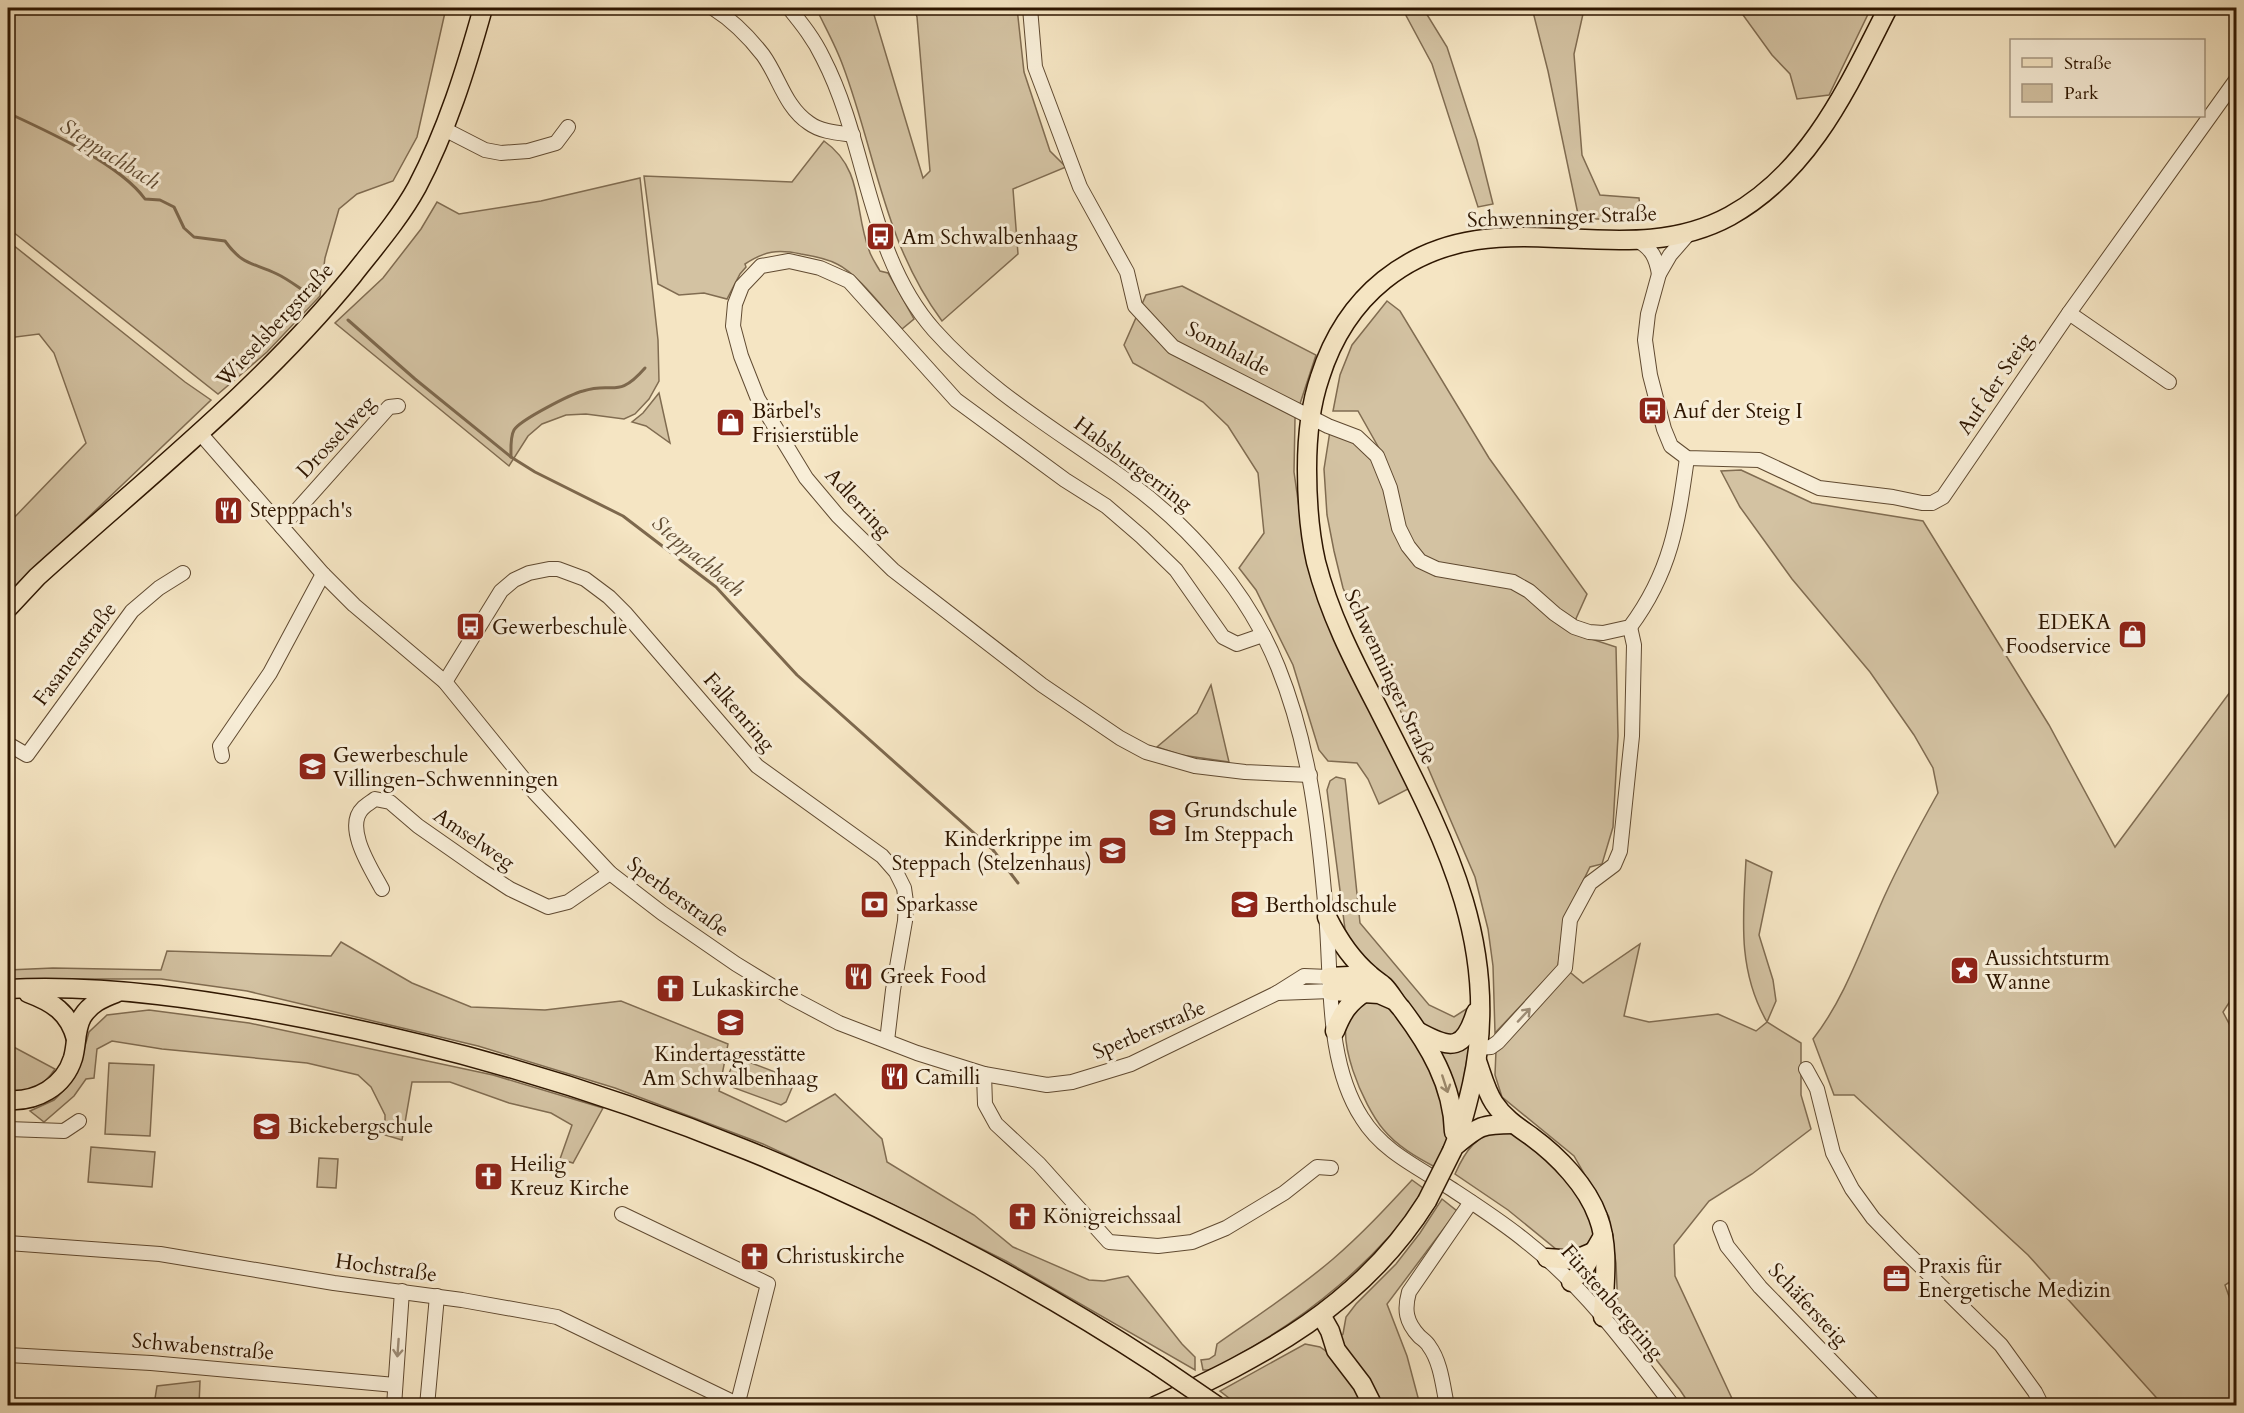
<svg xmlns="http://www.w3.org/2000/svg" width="2244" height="1413" font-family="Cardo,serif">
  <rect width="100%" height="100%" fill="#f5e5c3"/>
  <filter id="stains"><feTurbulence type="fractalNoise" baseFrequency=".00333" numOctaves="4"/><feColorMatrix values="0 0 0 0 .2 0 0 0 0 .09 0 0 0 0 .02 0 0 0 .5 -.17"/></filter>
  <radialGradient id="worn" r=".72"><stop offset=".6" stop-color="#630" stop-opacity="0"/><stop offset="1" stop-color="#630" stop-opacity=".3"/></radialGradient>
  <g fill="#d3c2a2" stroke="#806c51" stroke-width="1.5">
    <polygon points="8,8 446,8 417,137 393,181 357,194 339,209 325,258 320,296 267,352 218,394 8,228"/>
    <path d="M816,8H872L923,178L930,171L917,17L914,8H1017L1024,72L1050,151L1066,167L1013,189L1018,254L942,321C884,243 876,154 843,66C836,46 825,27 816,8Z"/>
    <polygon points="1402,8 1423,8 1447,47 1477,140 1493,204 1478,207 1432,64"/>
    <polygon points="1532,8 1578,8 1583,14 1574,54 1582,155 1600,195 1639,198 1641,219 1579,219 1548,71"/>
    <polygon points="1742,8 1776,8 1783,13 1795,8 1871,8 1829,95 1797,99 1790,74 1772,55 1743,15"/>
    <path d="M824,141C864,169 854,211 869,250C871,257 876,264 880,271L888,273L914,319L902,329C885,311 858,274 837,264C826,258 813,256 801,254C777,249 765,251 745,264L746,267L740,274L727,299L704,293L679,295L658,284L644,176L792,182Z"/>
    <polygon points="640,178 658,340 659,381 649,399 635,414 624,419 586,414 566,415 542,424 528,436 509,466 335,323 383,278 421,229 437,202 459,214 541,201"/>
    <polygon points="8,241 185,382 211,400 8,594 8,524 86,443 54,353 39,334 8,338"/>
    <polygon points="1182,286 1316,355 1295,419 1294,472 1304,543 1412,787 1379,804 1368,779 1357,763 1328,761 1319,750 1293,665 1256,590 1239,568 1264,533 1258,473 1228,426 1203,402 1133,363 1124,345 1146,295"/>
    <polygon points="1387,301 1400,311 1489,458 1587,594 1570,632 1616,647 1618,736 1613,827 1602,864 1590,867 1564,920 1558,966 1495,1033 1493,966 1488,929 1475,877 1417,742 1377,667 1343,588 1334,551 1327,515 1324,469 1330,431 1380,450 1358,411 1333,411 1340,375 1352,345"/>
    <polygon points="659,393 670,443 646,426 632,422 643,413"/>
    <path d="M1741,470L1812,503L1923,521L2049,725L2115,847L2236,684V992L2223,1012L2236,1037V1278L2225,1285L2236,1316V1405H2163L2028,1255L1854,1095H1834L1813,1039C1846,997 1863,943 1885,895C1901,860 1919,827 1938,793L1933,768L1914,735L1870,672L1792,579L1740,507L1721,471Z"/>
    <polygon points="1211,685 1229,762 1181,755 1157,747 1197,713"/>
    <polygon points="1336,777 1345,779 1346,787 1360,923 1429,1005 1454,1017 1471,1006 1470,1021 1451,1037 1429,1032 1353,950 1345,929 1327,790 1330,781"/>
    <path d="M1746,860L1772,872L1759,935L1773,980L1776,1001L1767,1022L1801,1043V1095L1811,1129L1752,1174L1709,1201L1674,1245L1675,1276L1735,1405H1690L1680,1390L1618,1311L1616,1263L1609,1217L1574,1156L1502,1097L1495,1075L1496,1050L1565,968L1583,983L1640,944L1624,1016L1649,1022L1718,1014L1756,1031L1767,1022C1737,970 1743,917 1746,860Z"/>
    <polygon points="341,942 412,983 471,1007 545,1010 621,1001 728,1044 719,1091 786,1122 835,1094 882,1139 887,1162 974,1215 1013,1247 1089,1280 1104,1281 1128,1276 1182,1344 1195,1357 1195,1370 1006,1261 900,1208 763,1144 615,1088 478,1046 247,991 161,979 59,979 8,982 8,970 53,968 161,970 167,951 331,956"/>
    <path d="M1371,997L1392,1008L1440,1078L1451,1133L1435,1167C1416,1157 1397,1146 1383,1129C1364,1106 1332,1036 1352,1008C1355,1003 1365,1000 1371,997Z"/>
    <polygon points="149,1010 249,1023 493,1075 603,1108 573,1163 560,1159 572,1125 551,1113 509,1103 450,1082 412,1082 402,1140 385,1135 385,1115 371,1087 358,1075 307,1063 162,1049 112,1041 97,1049 94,1078 86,1079 74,1096 44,1122 30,1111 54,1100 67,1087 80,1063 89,1032 107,1015"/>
    <polygon points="1471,1035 1458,1114 1438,1056 1441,1047"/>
    <path d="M8,1044L55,1069C44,1086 27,1095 8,1092Z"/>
    <polygon points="738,1058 791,1078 794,1083 786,1102 781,1105 729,1086 726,1081 734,1061"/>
    <polygon points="109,1063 154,1065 150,1136 105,1134"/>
    <path d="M1503,1128C1549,1149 1578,1187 1596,1233L1584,1248L1564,1253L1556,1249L1508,1210L1455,1174C1466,1149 1476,1136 1503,1128Z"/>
    <polygon points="91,1147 155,1152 152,1187 88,1182"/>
    <polygon points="319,1158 338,1159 336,1188 317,1187"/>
    <path d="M1412,1180L1423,1188L1419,1197L1421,1199C1370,1264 1313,1313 1240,1354C1230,1360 1215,1371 1203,1370L1201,1360L1209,1359L1215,1355L1217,1344C1257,1316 1297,1290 1333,1259C1362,1234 1387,1207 1412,1180Z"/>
    <polygon points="1442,1199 1457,1211 1387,1304 1407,1356 1420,1405 1380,1405 1339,1337 1343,1334 1346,1317 1356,1304 1396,1264 1420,1233"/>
    <polygon points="1305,1344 1320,1347 1330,1354 1366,1405 1238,1405 1220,1391"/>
    <polygon points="200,1381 199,1405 154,1405 157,1386"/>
  </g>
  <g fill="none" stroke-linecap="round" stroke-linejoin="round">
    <g stroke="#7d684d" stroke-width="3">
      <path d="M8,113C47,131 120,164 145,199L160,200L174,207L184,228L194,237L225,241C243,266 252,262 277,274C288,279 299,288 310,295"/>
      <polyline points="348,320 415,379 511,457 535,472 623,516 716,587 797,675 993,850 1018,883"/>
      <path d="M511,457C511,449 510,437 514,430C520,420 571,394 583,391C614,381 617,400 645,368"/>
    </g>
    <defs>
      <g id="minor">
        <path d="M713,8C732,20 749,37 763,55C779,77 785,107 809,123C821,132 839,133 853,135"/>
        <path d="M789,8C802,24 814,39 823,58C868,145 867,254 934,330C989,392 1060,432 1126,480C1191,527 1248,592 1278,667C1310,746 1319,830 1326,914C1332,979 1325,1061 1362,1118C1383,1152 1418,1167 1450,1188C1476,1205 1504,1223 1528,1243C1585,1288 1629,1348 1673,1406"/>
        <path d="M1030,8L1035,67L1080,187L1127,272L1135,306L1173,347L1328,426L1357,437L1377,456L1390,488L1399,528L1408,546L1420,561L1437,569L1513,582L1529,591L1555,614L1574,627L1589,632L1603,633L1630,627C1671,572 1678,523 1687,458"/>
        <polyline points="444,129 485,150 501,153 528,151 556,143 568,127"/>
        <polyline points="1690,232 1670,255 1659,274 1648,314 1645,340 1650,375 1664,429 1671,446 1687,458 1759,460 1819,488 1893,497 1922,503 1932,503 1943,497 2069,313 2236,80"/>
        <path d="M1637,240C1652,249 1656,257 1659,274"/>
        <polyline points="2069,313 2169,382"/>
        <polyline points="199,432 323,574 354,605 445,682 535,793 610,873 662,913 736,964 790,997 839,1023 917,1053 984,1074 1047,1085 1072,1082 1131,1064 1277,993 1304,976 1329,977"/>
        <polyline points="282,527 389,407 398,406"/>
        <polyline points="1263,635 1237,644 1223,637 1176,570 1142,537 1106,506 1065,480 956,400 849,281 820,268 789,261 761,266 742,286 735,304 733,326 741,356 758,399 806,478 838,516 893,570 1042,685 1120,738 1146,752 1195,766 1245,772 1310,775"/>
        <polyline points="445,682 501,591 514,580 529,573 549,569 558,569 585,579 609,597 626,614 757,766 882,856 896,872 904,888 906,902 905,921 893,990 887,1041"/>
        <polyline points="8,744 27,755 132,611 159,588 183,573"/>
        <polyline points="222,756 220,746 270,673 323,574"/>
        <path d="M382,889C372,870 343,827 363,808C366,805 371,802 375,799L390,802L418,826L481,870L510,889L548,907L568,902L610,873"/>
        <polyline points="1277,993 1331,991"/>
        <polyline points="1479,1048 1491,1047 1498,1042 1565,968 1570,920 1590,883 1614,865 1620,851 1632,736 1634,645 1630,627"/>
        <polyline points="1806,1069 1817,1089 1833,1153 1852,1189 1873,1218 1900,1246 2001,1345 2035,1392 2042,1406"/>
        <polyline points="984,1074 985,1104 996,1124 1039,1164 1109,1242 1158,1246 1192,1242 1226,1228 1284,1193 1317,1167 1331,1168"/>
        <polyline points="8,1129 64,1131 79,1121"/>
        <polyline points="622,1214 768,1284 737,1406"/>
        <polyline points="1720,1228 1727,1246 1760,1287 1875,1406"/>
        <polyline points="8,1243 160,1254 334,1283 462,1300 557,1317 741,1406"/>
        <polyline points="8,1355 151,1363 395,1385"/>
        <polyline points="394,1406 402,1291"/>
        <polyline points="427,1406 437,1296"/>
        <path d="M1447,1406C1443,1387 1441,1362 1429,1346C1427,1342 1422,1339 1419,1336C1406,1322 1404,1310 1409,1292L1471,1202"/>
      </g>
      <g id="major">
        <path d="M8,608L37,577C145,479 261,388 353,275C375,247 400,218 417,187C447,130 466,69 483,8"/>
        <path d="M1327,917C1338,939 1351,959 1370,975C1374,979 1380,982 1384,986C1391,993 1395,1002 1401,1008C1429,1045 1453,1085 1454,1132"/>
        <polyline points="1329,977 1369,975"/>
        <path d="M8,989C108,984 209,1000 307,1019C609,1078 899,1196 1157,1365"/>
        <polyline points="1331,991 1379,994 1395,1001"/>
        <path d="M28,993C52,1002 69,1012 76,1039"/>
        <path d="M1335,1031C1342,1013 1349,1002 1365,992"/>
        <path d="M1419,1032C1452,1050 1464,1050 1476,1012"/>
        <path d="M1477,1061C1482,1075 1486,1091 1494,1103C1504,1118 1518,1127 1532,1137C1558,1156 1587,1186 1598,1217C1610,1248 1604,1285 1603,1317"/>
        <path d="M8,1100C36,1102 64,1087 73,1058C77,1044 75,1030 82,1017C90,1004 102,998 116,993"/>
        <path d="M1455,1146C1479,1126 1481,1124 1513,1124"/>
        <path d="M1452,1151C1461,1130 1467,1106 1472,1084C1504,942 1439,829 1377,706C1353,660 1329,613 1316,562C1309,531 1307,501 1307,469C1307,438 1310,406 1320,377C1332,339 1353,305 1384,280C1494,192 1618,277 1730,216C1811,171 1848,86 1888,8"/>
        <polyline points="1547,1258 1574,1260 1593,1252"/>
        <polyline points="1571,1282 1585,1267 1603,1236"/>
        <polyline points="1321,1315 1330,1331 1336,1350 1362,1384 1373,1406"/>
        <path d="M1155,1406C1263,1357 1362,1305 1427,1201"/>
      </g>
    </defs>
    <use href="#minor" stroke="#604a31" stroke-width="16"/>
    <use href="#major" stroke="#2e1600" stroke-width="21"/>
    <use href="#minor" stroke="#f8eed8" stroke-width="14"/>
    <use href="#major" stroke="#f5e5c3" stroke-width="18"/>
    <defs>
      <g id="major-bridge">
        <polyline points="1427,1201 1452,1151"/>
        <polyline points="1157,1365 1217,1406"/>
      </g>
    </defs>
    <use href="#major-bridge" stroke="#2e1600" stroke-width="21" stroke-linecap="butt"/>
    <use href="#major-bridge" stroke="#f5e5c3" stroke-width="18"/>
  </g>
  <defs><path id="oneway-shaft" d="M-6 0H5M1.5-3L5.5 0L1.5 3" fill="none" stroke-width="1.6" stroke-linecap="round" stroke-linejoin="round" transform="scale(1.5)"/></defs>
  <g stroke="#9d8d77">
    <use href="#oneway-shaft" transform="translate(1524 1015) rotate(-47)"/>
    <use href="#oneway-shaft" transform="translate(398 1348) rotate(94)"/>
  </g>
  <use stroke="#9b886b" href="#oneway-shaft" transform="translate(1445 1084) rotate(72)"/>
  <defs>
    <symbol id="bus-square" viewBox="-11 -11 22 22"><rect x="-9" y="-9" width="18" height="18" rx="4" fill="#8f2418" stroke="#f8eed8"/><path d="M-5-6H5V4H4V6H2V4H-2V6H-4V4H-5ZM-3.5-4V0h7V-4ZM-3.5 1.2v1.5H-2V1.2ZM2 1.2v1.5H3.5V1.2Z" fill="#fff"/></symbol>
    <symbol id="shop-square" viewBox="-11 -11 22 22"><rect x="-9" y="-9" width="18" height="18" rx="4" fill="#8f2418" stroke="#f8eed8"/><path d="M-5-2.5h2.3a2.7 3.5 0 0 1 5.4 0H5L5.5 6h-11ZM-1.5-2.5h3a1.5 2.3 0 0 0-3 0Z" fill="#fff"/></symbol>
    <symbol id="restaurant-square" viewBox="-11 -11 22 22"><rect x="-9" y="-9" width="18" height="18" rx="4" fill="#8f2418" stroke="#f8eed8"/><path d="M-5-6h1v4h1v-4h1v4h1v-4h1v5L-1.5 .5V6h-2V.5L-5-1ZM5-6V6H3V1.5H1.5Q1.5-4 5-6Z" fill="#fff"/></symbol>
    <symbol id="school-square" viewBox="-11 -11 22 22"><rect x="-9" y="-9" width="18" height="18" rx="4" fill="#8f2418" stroke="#f8eed8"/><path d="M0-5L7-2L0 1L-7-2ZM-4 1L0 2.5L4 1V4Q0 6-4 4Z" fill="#fff"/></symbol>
    <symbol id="bank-square" viewBox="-11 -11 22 22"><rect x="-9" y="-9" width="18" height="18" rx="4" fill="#8f2418" stroke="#f8eed8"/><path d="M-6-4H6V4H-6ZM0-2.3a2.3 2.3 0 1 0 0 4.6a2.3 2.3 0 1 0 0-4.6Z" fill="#fff"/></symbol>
    <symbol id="sight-square" viewBox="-11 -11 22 22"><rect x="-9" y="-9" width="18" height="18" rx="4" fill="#8f2418" stroke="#f8eed8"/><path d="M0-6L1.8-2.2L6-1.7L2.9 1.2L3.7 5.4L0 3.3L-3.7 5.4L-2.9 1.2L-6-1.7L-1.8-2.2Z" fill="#fff"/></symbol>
    <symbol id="church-square" viewBox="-11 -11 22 22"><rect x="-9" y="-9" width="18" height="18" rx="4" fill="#8f2418" stroke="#f8eed8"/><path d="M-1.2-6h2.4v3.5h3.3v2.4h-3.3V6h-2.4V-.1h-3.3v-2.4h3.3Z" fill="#fff"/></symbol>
    <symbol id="office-square" viewBox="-11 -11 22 22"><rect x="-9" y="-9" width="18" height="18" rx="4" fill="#8f2418" stroke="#f8eed8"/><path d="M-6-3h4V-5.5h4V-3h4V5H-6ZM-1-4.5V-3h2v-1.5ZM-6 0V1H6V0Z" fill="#fff"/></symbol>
  </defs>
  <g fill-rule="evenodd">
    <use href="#bus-square" x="864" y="220" width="33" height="33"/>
    <use href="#bus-square" x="1636" y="394" width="33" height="33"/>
    <use href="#shop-square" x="714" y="406" width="33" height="33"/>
    <use href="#restaurant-square" x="212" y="494" width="33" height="33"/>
    <use href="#bus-square" x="454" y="610" width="33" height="33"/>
    <use href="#shop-square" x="2116" y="618" width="33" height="33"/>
    <use href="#school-square" x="296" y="750" width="33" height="33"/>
    <use href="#school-square" x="1146" y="806" width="33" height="33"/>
    <use href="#school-square" x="1096" y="834" width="33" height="33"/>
    <use href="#bank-square" x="858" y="888" width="33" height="33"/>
    <use href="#school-square" x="1228" y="888" width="33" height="33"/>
    <use href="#sight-square" x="1948" y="954" width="33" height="33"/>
    <use href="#restaurant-square" x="842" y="960" width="33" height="33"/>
    <use href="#church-square" x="654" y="972" width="33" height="33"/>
    <use href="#school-square" x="714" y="1006" width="33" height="33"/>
    <use href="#restaurant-square" x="878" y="1060" width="33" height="33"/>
    <use href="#school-square" x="250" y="1110" width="33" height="33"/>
    <use href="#church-square" x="472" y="1160" width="33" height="33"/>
    <use href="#church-square" x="1006" y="1200" width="33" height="33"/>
    <use href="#church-square" x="738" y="1240" width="33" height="33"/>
    <use href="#office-square" x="1880" y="1262" width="33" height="33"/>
  </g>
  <g text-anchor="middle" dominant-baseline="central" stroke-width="6" stroke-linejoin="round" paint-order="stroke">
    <g font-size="21" fill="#2e1600" stroke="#f8eed8">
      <text transform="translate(1562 217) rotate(-2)">Schwenninger Straße</text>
      <text transform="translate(275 325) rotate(-47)">Wieselsbergstraße</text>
      <text transform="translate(1228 349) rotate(28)">Sonnhalde</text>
      <text transform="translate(1995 384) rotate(-56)">Auf der Steig</text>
      <text transform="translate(336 437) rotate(-47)">Drosselweg</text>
      <text transform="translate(1133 464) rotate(37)">Habsburgerring</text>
      <text transform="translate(858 503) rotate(47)">Adlerring</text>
      <text transform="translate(75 654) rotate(-53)">Fasanenstraße</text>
      <text transform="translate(1390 677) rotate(65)">Schwenninger Straße</text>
      <text transform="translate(739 712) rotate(49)">Falkenring</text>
      <text transform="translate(474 839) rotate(34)">Amselweg</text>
      <text transform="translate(678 897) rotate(36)">Sperberstraße</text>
      <text transform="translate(1149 1030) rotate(-23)">Sperberstraße</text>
      <text transform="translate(386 1268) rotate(8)">Hochstraße</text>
      <text transform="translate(1612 1302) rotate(49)">Fürstenbergring</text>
      <text transform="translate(1808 1305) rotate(47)">Schäfersteig</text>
      <text transform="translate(203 1347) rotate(5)">Schwabenstraße</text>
    </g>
    <g font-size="21" fill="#2e1600" stroke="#f8eed8" text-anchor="start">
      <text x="902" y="237">Am Schwalbenhaag</text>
      <text x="752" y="411">Bärbel's<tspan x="752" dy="24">Frisierstüble</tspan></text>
      <text x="1673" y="411">Auf der Steig I</text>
      <text x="250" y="510">Stepppach's</text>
      <text x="2111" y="622" text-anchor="end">EDEKA<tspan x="2111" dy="24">Foodservice</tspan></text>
      <text x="492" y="627">Gewerbeschule</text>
      <text x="333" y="755">Gewerbeschule<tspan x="333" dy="24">Villingen-Schwenningen</tspan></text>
      <text x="1184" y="810">Grundschule<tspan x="1184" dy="24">Im Steppach</tspan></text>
      <text x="1092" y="839" text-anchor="end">Kinderkrippe im<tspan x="1092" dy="24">Steppach (Stelzenhaus)</tspan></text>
      <text x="896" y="904">Sparkasse</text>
      <text x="1265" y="905">Bertholdschule</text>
      <text x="1985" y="958">Aussichtsturm<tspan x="1985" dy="24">Wanne</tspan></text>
      <text x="880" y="976">Greek Food</text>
      <text x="692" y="989">Lukaskirche</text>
      <text x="730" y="1054" text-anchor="middle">Kindertagesstätte<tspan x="730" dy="24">Am Schwalbenhaag</tspan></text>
      <text x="915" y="1077">Camilli</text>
      <text x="288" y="1126">Bickebergschule</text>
      <text x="510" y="1164">Heilig<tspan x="510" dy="24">Kreuz Kirche</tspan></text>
      <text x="1043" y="1216">Königreichssaal</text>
      <text x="776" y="1256">Christuskirche</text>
      <text x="1918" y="1266">Praxis für<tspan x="1918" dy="24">Energetische Medizin</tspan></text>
    </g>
    <g font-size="22" font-style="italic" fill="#624d34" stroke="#f8eed8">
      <text transform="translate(110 154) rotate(32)">Steppachbach</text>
      <text transform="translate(698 556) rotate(40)">Steppachbach</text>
    </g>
  </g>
  <rect width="2244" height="1413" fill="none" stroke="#f5e5c3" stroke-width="30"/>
  <rect x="9" y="9" width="2226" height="1395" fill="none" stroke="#2e1600" stroke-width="3"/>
  <rect x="15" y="15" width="2214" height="1383" fill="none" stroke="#2e1600" stroke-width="1.5"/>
  <rect x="2010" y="39" width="195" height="78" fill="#f8eed8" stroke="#a79882" stroke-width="1.5"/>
  <rect x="2022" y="58" width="30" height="9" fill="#f5e5c3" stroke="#a79882" stroke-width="1.5"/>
  <text x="2064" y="69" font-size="18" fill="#2e1600">Straße</text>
  <rect x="2022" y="84" width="30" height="18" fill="#d3c2a2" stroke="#a79882" stroke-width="1.5"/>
  <text x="2064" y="99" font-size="18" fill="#2e1600">Park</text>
  <rect width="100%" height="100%" filter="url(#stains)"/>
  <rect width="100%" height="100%" fill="url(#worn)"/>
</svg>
